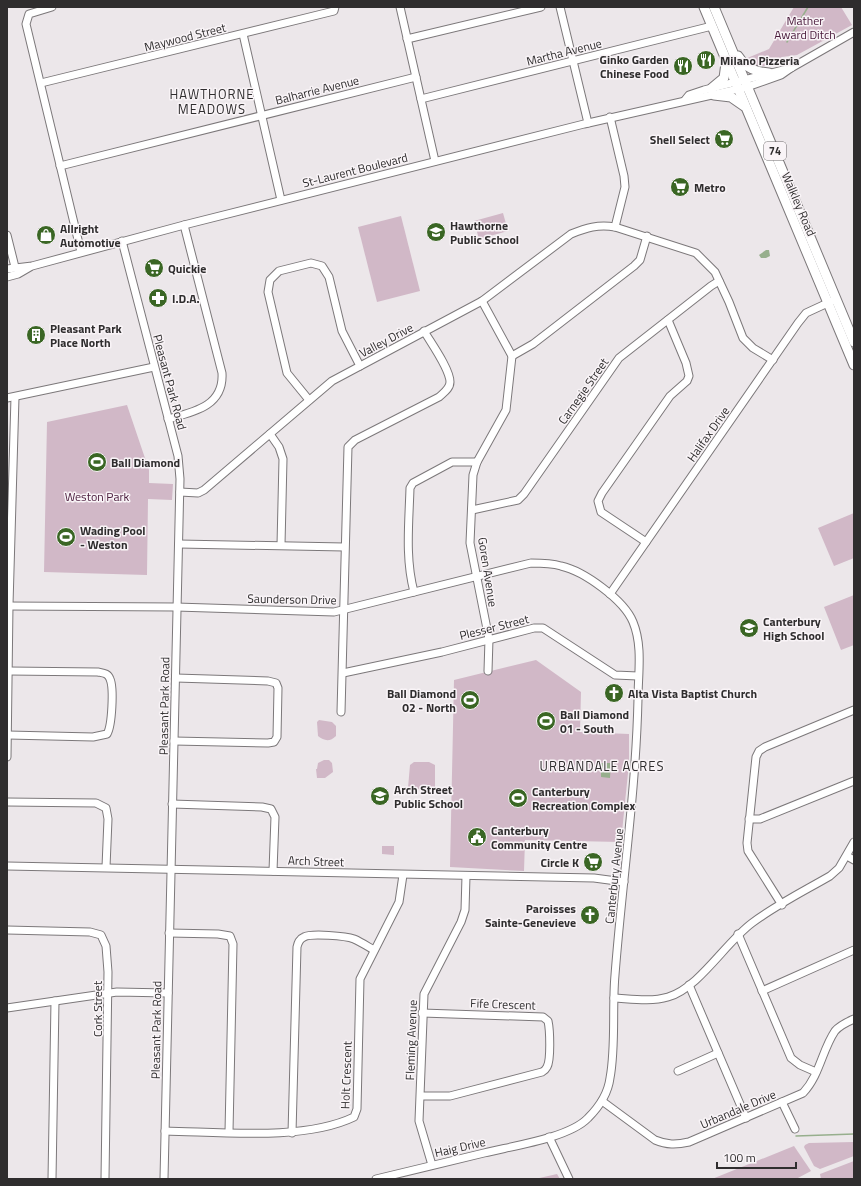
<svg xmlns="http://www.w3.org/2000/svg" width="861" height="1186" font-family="'Titillium Web',sans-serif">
  <rect width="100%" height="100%" fill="#ece7ea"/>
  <g fill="#d1b8c7">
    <polygon points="794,7 841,7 852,25 797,55 782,57 764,66 756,67 745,59 769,49"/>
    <polygon points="503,213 508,231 479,239 474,221"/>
    <polygon points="401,216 420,291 377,302 358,227"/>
    <polygon points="127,405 149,470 149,483 173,484 172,500 148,499 147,575 44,572 47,422"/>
    <polygon points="854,513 854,558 834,566 818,528"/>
    <polygon points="854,595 854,645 841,650 824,607"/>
    <polygon points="536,660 581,692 580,732 629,734 629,763 621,842 525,840 524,871 450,867 454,680"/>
    <path d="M319,720L332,722L336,726V736C330,742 324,741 318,736L317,722Z"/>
    <polygon points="324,760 329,760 332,763 333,772 325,778 317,778 316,769 317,769 318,763"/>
    <polygon points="414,762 429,762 435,765 435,791 408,788 410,765"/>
    <polygon points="382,846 394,846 394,855 382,854"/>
    <polygon points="854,1142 854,1156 820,1169 814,1166 804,1147 805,1145 809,1143"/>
    <polygon points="794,1146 811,1171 796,1179 712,1179"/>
    <polygon points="854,1161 854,1179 821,1179 820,1174"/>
    <polygon points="557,1174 560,1179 535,1179"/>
  </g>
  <g fill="#97af8d">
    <polygon points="766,250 769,250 770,256 766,258 761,258 759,255"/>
    <rect x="61" y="530" width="11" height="14"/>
    <polygon points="601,763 611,763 610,778 601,777"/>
  </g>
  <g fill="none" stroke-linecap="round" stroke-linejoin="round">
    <g stroke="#97af8d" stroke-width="1.5">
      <polyline points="787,42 808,7"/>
      <polyline points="796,1136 854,1134"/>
    </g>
    <defs>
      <g id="minor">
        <polyline points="52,7 29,14 26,24 81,252"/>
        <polyline points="400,7 435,161"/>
        <polyline points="560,7 588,123"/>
        <polyline points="243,34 281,200"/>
        <polyline points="407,39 541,7"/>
        <polyline points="41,83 334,11 335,7"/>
        <polyline points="421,99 712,26"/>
        <polyline points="685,100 689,95 704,90 791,68"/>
        <polyline points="610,117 624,176 625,187 615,227"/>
        <polyline points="60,166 416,77"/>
        <polyline points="7,235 15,267"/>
        <polyline points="122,241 178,456 180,479 164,1179"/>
        <polyline points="7,269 32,266 184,225 584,124 747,87 781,75 791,68 854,32"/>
        <polyline points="7,277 18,274 30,267"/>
        <polyline points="482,301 512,356 506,410 477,462 473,475 470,543 489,639 488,671"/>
        <polyline points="512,356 533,344 634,266 640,260 647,236"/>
        <polyline points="7,398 154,367"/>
        <polyline points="309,400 287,373 268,292 270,280 279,271 311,263 322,266 329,277 342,331 360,366"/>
        <path d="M168,419C194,412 224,406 222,373L184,225"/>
        <polyline points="270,434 279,447 283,459 281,545"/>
        <path d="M180,492L198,493L204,490L332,381L482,301L571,234C586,228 598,224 615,227L696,253L715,272L729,302L743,338L753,348L773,360"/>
        <polyline points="472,510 518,500 524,494 619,358 711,286 719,281"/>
        <polyline points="646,542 601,512 598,501 602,493 670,396 687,381 689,376 686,363 668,320"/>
        <polyline points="179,544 344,547"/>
        <path d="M414,592C405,558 409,523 410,488L413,483L452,462H477"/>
        <polyline points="610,594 798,323 806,313 832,301"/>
        <path d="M7,606L176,607L334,612L531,563C541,563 551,563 561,566C584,571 624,600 633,622C643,646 638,674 638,699C636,791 622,883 615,975C612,1008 616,1047 610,1078C608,1094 599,1107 588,1118C569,1138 512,1146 484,1153C448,1162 412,1170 376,1179"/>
        <polyline points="343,673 442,652 534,628 543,628 615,675 638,676"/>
        <path d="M341,712L348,447L355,440L439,397C443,393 450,389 450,382C450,369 431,343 424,331"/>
        <path d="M8,735L93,737L107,734C112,726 114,688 110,679C108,673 103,673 98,672L9,671"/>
        <polyline points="174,741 268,743 274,742 277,737 278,688 276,683 268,681 176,678"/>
        <polyline points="7,757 9,605 15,397"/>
        <polyline points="7,802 96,803 106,808 108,819 106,867"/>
        <polyline points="172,804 262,807 271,809 275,817 273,871"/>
        <polyline points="749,819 760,819 854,781"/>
        <polyline points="847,856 854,860"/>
        <polyline points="7,866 594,878 624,882"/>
        <polyline points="782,905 748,851 747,843 756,757 759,751 765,747 854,710"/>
        <polyline points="7,930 90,932 101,935 106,946 108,972 105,1179"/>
        <polyline points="169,933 218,934 230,936 233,944 229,1132"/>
        <polyline points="738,934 791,1058 800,1065 816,1072"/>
        <polyline points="689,985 746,1118"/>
        <polyline points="762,991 854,950"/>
        <path d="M614,998C632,999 651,1002 668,997C699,988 725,943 752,923C776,905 804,891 830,876L839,868L854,842"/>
        <polyline points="7,1008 117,992 168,993"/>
        <polyline points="678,1071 718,1053"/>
        <path d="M421,1096H450L542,1072C544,1071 546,1069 547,1067C551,1060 550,1030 548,1021L543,1017L422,1013"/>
        <path d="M602,1101L655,1140C667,1145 676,1145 689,1142L803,1093C820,1075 822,1050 835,1031C840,1025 847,1022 854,1019"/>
        <polyline points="782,1102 795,1129"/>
        <path d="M165,1131C221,1132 304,1141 354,1117L357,1109L360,979L399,902L403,875"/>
        <path d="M292,1133L297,947C298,943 299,939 304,937C311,933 346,936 354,939C361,942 367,946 374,950"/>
        <polyline points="549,1137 569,1179"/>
        <polyline points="432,1165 419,1121 424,994 461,922 465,910 466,876"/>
        <polyline points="52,1179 55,1001"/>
      </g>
      <g id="major">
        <polyline points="704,7 854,365"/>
        <polyline points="714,7 854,342"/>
        <path d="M738,56C746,68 755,72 769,73"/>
        <polyline points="712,88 724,78 726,63"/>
        <polyline points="714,95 731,97 744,106"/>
      </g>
    </defs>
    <use href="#minor" stroke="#7c787a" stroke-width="9"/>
    <use href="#major" stroke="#7c787a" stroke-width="11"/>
    <use href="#minor" stroke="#fff" stroke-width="7"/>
    <use href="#major" stroke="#fff" stroke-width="9"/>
  </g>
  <defs>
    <symbol id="restaurant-disc" viewBox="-11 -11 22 22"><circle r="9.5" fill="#3a6624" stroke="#f9f4f7"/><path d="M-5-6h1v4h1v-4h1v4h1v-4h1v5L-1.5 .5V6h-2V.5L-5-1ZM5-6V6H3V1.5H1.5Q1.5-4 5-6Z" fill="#fff"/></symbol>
    <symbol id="supermarket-disc" viewBox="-11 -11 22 22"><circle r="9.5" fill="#3a6624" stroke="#f9f4f7"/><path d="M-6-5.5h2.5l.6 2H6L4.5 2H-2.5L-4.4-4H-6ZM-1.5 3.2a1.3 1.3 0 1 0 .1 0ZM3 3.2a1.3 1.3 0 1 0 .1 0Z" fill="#fff"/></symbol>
    <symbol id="school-disc" viewBox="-11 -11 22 22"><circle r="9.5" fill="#3a6624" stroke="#f9f4f7"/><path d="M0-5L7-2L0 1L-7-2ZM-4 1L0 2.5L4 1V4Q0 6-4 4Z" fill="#fff"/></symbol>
    <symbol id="shop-disc" viewBox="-11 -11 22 22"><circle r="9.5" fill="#3a6624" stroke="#f9f4f7"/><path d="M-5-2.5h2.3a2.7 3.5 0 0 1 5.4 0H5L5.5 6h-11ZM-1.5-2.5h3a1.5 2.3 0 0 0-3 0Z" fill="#fff"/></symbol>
    <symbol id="pharmacy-disc" viewBox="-11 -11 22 22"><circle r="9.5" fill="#3a6624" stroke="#f9f4f7"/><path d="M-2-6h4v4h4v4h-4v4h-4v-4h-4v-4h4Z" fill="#fff"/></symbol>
    <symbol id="building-disc" viewBox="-11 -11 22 22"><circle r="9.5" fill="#3a6624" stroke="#f9f4f7"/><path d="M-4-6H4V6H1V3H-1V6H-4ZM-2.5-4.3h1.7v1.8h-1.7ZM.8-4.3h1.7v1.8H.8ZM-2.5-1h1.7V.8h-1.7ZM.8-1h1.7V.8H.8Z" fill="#fff"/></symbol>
    <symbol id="stadium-disc" viewBox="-11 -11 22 22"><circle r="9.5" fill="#3a6624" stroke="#f9f4f7"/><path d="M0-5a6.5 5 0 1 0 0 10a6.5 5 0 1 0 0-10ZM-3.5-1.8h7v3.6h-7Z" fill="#fff"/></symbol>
    <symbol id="church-disc" viewBox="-11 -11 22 22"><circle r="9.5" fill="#3a6624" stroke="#f9f4f7"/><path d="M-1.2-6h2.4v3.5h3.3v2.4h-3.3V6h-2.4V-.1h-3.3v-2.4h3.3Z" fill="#fff"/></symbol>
    <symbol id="civic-disc" viewBox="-11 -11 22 22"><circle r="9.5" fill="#3a6624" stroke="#f9f4f7"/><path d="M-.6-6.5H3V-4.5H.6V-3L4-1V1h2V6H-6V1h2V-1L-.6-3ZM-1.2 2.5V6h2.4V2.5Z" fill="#fff"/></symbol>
  </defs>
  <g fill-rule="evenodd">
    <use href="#restaurant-disc" x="695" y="49" width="22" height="22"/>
    <use href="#restaurant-disc" x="672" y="55" width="22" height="22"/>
    <use href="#supermarket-disc" x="713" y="128" width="22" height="22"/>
    <use href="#supermarket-disc" x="669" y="176" width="22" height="22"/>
    <use href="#school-disc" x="425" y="221" width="22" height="22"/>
    <use href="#shop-disc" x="35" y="224" width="22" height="22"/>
    <use href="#supermarket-disc" x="143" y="257" width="22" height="22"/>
    <use href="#pharmacy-disc" x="147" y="287" width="22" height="22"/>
    <use href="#building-disc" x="25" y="324" width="22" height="22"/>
    <use href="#stadium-disc" x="86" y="451" width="22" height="22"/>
    <use href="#stadium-disc" x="55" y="526" width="22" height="22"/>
    <use href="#school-disc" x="738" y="617" width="22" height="22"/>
    <use href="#church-disc" x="603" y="682" width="22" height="22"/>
    <use href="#stadium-disc" x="459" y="689" width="22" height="22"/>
    <use href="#stadium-disc" x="535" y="710" width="22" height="22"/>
    <use href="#school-disc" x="369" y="785" width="22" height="22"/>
    <use href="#stadium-disc" x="507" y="787" width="22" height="22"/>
    <use href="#civic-disc" x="466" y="826" width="22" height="22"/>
    <use href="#supermarket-disc" x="582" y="851" width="22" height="22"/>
    <use href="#church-disc" x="579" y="904" width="22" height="22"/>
  </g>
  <g text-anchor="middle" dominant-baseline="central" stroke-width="3" stroke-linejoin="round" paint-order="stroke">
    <rect fill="#f9f4f7" stroke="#6c696a" stroke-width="1" x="764" y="142" width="22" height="18" rx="3"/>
    <g font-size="11" font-weight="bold" fill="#2f2d2e">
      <text x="775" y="151">74</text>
    </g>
    <g font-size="12" fill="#471839" stroke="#f9f4f7">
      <text x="805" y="20">Mather<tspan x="805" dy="14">Award Ditch</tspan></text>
      <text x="97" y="496">Weston Park</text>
    </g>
    <g font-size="12" fill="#2f2d2e" stroke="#f9f4f7">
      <text transform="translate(185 37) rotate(-14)">Maywood Street</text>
      <text transform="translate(564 52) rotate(-14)">Martha Avenue</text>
      <text transform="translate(317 90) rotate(-14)">Balharrie Avenue</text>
      <text transform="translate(355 170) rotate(-14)">St-Laurent Boulevard</text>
      <text transform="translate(799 204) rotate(67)">Walkley Road</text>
      <text transform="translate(386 340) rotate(-28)">Valley Drive</text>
      <text transform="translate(170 382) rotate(75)">Pleasant Park Road</text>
      <text transform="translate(583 391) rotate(-55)">Carnegie Street</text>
      <text transform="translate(708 434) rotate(-55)">Halifax Drive</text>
      <text transform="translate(488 572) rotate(81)">Goren Avenue</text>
      <text transform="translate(292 599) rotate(1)">Saunderson Drive</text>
      <text transform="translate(494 627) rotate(-14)">Plesser Street</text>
      <text transform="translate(164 706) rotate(-89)">Pleasant Park Road</text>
      <text transform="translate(316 861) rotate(2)">Arch Street</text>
      <text transform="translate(614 876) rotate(-84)">Canterbury Avenue</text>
      <text transform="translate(503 1004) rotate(2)">Fife Crescent</text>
      <text transform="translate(97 1009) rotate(-90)">Cork Street</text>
      <text transform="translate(156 1030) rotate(-89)">Pleasant Park Road</text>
      <text transform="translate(411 1040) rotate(-88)">Fleming Avenue</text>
      <text transform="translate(346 1075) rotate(-88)">Holt Crescent</text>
      <text transform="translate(738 1109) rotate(-23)">Urbandale Drive</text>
      <text transform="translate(460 1147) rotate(-13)">Haig Drive</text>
    </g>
    <g font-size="12" font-weight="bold" fill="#2f2d2e" stroke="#f9f4f7" text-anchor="start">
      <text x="669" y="59" text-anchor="end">Ginko Garden<tspan x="669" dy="14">Chinese Food</tspan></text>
      <text x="720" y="60">Milano Pizzeria</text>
      <text x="710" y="139" text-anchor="end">Shell Select</text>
      <text x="694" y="187">Metro</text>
      <text x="450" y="225">Hawthorne<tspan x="450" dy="14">Public School</tspan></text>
      <text x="60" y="228">Allright<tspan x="60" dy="14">Automotive</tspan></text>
      <text x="168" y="268">Quickie</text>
      <text x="172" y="298">I.D.A.</text>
      <text x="50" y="328">Pleasant Park<tspan x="50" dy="14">Place North</tspan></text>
      <text x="111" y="462">Ball Diamond</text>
      <text x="80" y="530">Wading Pool<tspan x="80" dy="14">- Weston</tspan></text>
      <text x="763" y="621">Canterbury<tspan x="763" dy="14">High School</tspan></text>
      <text x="456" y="693" text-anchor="end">Ball Diamond<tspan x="456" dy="14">02 - North</tspan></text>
      <text x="628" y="693">Alta Vista Baptist Church</text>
      <text x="560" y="714">Ball Diamond<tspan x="560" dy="14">01 - South</tspan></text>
      <text x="394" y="789">Arch Street<tspan x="394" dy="14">Public School</tspan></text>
      <text x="532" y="791">Canterbury<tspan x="532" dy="14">Recreation Complex</tspan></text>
      <text x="491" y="830">Canterbury<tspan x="491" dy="14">Community Centre</tspan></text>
      <text x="579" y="862" text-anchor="end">Circle K</text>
      <text x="576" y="908" text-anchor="end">Paroisses<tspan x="576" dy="14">Sainte-Genevieve</tspan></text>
    </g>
    <g font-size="13" letter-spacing="1" fill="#2f2d2e" stroke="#f9f4f7">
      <text x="212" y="94">HAWTHORNE<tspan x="212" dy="15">MEADOWS</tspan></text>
      <text x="602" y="766">URBANDALE ACRES</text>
    </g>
  </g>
  <rect width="861" height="1186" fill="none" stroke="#2f2d2e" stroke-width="16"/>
  <path d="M717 1162v6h79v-6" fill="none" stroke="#2f2d2e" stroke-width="2"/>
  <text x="723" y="1162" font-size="12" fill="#2f2d2e" stroke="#f9f4f7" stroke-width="3" paint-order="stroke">100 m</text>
</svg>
